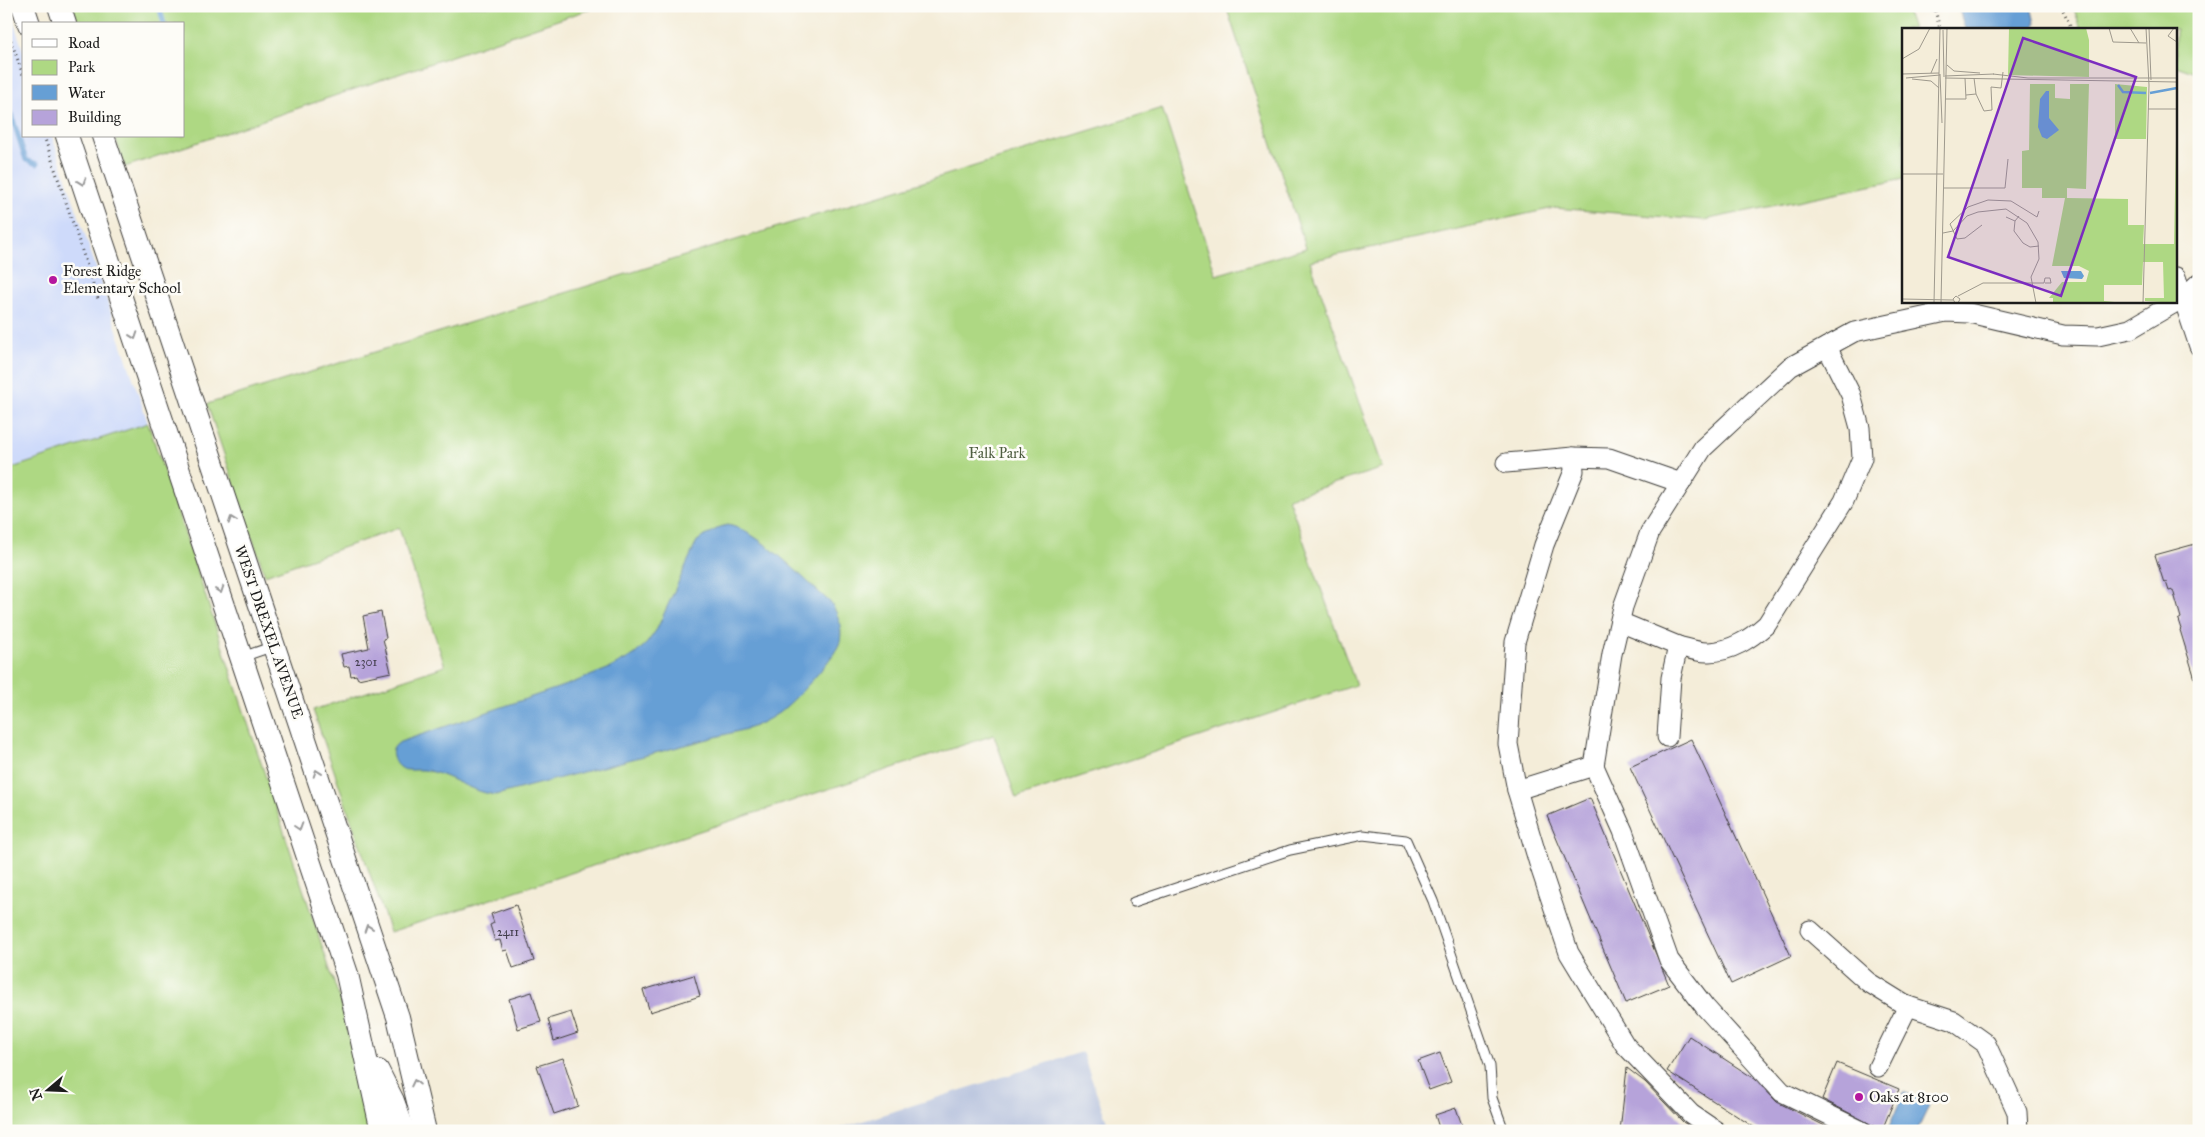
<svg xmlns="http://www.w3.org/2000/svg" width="2205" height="1137" font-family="'IM FELL Great Primer',serif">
  <rect width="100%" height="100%" fill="#fdfcf7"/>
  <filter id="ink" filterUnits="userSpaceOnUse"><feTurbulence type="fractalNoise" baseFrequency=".02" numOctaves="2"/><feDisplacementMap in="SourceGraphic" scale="10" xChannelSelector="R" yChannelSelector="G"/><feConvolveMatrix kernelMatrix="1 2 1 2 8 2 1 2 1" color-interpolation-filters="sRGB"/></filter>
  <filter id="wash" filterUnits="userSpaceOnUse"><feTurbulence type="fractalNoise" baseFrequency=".0096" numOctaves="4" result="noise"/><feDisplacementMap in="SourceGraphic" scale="20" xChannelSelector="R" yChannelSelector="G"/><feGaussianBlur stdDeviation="1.12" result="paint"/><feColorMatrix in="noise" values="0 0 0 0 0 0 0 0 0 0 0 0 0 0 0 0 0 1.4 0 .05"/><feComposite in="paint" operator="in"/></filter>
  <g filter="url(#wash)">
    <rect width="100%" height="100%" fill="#f4edd9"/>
    <polygon fill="#cedafa" points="6,6 8,6 24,53 24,136 52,136 148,423 6,470"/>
    <polygon fill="#b9c4de" points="1082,1052 1110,1131 831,1131"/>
    <g fill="#aed883" stroke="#657a50">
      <polygon points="73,6 599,6 125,167 115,136 184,136 184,24 78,24"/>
      <polygon points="1226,6 1905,6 1913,29 1904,29 1904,179 1704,220 1554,208 1310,261 1383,468 1288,498 1356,685 1016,798 994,735 390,932 313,710 445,666 399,528 265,575 207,404 1162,108 1216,275 1306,248"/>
      <polygon points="2073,6 2199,6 2199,74 2176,66 2176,29 2081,29"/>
      <polygon points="148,423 341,1003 370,1131 6,1131 6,470"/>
    </g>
    <g fill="#669fd5" stroke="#415e78">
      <polygon points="1958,6 2031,6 2035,23 2034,29 1965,29"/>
      <path d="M727,525C758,529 805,581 830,602C838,613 843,627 840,642C835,658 792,704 777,714C768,720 760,724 750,728L496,795C471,792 453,777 429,771C415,767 399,777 393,757C391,750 394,746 400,742L572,683L610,668L634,655L647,643L657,629L697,541L720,527Z"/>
      <polygon points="1904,1092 1930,1104 1917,1131 1887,1131"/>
    </g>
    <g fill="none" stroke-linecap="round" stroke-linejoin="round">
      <g stroke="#669fd5" stroke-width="5">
        <polyline points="159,6 164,24"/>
        <polyline points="6,98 26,160 37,164"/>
      </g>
    </g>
    <g id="blocks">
      <g fill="#b6a3da">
        <polygon points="2199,543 2199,682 2196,682 2180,630 2181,629 2178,620 2181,618 2173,590 2169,591 2166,582 2164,583 2155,555"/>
        <polygon points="381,612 386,638 383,639 391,672 358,679 356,675 351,676 349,666 344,667 341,654 369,648 363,616"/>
        <polygon points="1691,739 1791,956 1731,984 1630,767"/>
        <polygon points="1590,798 1669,985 1626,1003 1547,816"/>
        <polygon points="516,905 534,961 513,968 507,950 503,951 500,940 495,941 490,925 494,923 491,914"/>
        <polygon points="694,975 700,996 650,1012 643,990"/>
        <polygon points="532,992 541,1022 518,1029 509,999"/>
        <polygon points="571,1012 578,1033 554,1041 548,1019"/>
        <polygon points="1689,1036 1755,1079 1777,1102 1835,1131 1760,1131 1667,1071"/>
        <polygon points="1440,1053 1451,1082 1429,1090 1418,1061"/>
        <polygon points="563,1058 578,1106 554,1114 537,1066"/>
        <polygon points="1837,1063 1899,1089 1882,1130 1822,1099"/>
        <polygon points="1627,1068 1645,1082 1683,1122 1696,1131 1620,1131"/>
        <polygon points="1456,1108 1464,1131 1440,1131 1435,1115"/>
      </g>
    </g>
  </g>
  <g filter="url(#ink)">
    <use href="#blocks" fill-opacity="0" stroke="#3c3b38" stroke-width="1"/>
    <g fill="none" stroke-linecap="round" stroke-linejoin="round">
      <defs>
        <g id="service">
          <polyline points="242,657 274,646"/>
          <polyline points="1134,902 1290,850 1363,835 1406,840 1433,901 1490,1066 1492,1098 1504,1131"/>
        </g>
        <g id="minor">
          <polyline points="2176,277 2199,346"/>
          <polyline points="1573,457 1609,458 1681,483"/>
          <polyline points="1506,463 1573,457 1574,471 1544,545 1515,642 1508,744 1517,790 1540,867 1569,953 1625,1045 1691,1114 1716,1131"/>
          <polyline points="1620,622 1678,646 1671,678 1667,737"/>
          <path d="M1678,646C1687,648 1699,653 1709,652C1732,651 1750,639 1767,624L1844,501L1862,458L1860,428L1851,395L1827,347"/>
          <polyline points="1594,766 1612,654 1623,607 1650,532 1703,448 1790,367 1854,332 1946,312 1969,313 2063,335 2098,336 2130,329 2183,298 2199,283"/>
          <polyline points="1594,766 1623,831 1669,960 1705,1007 1782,1092 1862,1131"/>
          <polyline points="1517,790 1594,766"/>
          <polyline points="1810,930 1868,982 1905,1005 1954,1021 1986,1044 2017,1112 2018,1131"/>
          <polyline points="1878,1067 1908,1006"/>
        </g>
        <g id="tertiary">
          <polyline points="23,6 29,24"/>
          <polyline points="59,6 65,24"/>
          <polyline points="67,136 347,974 382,1131"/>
          <polyline points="103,136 398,1017 425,1131"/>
          <polyline points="378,1071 393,1101 404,1131"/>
        </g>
      </defs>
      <use href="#service" stroke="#3c3b38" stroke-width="11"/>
      <use href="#minor" stroke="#3c3b38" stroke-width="21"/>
      <use href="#tertiary" stroke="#3c3b38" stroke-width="24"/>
      <g stroke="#3c3b38" stroke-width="3" stroke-dasharray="1 4" stroke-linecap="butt">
        <polyline points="1934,6 1940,29"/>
        <polyline points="2061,6 2072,29"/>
        <polyline points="6,26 24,78"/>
        <polyline points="44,136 99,302"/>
      </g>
      <use href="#service" stroke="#fff" stroke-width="9"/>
      <use href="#minor" stroke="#fff" stroke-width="19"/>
      <use href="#tertiary" stroke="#fff" stroke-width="22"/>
    </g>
    <defs><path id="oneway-chevron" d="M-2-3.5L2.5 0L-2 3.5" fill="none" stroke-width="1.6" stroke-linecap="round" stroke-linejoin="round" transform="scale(1.25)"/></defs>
    <g stroke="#999">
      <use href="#oneway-chevron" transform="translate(82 182) rotate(71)"/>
      <use href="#oneway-chevron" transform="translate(134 336) rotate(71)"/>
      <use href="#oneway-chevron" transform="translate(232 520) rotate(-109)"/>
      <use href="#oneway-chevron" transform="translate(220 590) rotate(71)"/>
      <use href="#oneway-chevron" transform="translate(317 773) rotate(-109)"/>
      <use href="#oneway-chevron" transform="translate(299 827) rotate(72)"/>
      <use href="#oneway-chevron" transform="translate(368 928) rotate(-109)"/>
      <use href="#oneway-chevron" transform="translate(415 1083) rotate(-102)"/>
    </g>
  </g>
  <g fill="#b5179e" stroke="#fdfcf7" stroke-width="2">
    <circle cx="53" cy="280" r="5"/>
    <circle cx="1859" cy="1097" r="5"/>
  </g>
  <g text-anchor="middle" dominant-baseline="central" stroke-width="5" stroke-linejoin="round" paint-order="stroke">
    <g font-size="12" fill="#423e4c">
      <text x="366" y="662">2301</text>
      <text x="508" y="932">2411</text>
    </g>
    <g font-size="15" fill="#1c1c1c" stroke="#fdfcf7" text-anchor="start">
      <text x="63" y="271">Forest Ridge<tspan x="63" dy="17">Elementary School</tspan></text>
      <text x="1869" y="1097">Oaks at 8100</text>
    </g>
    <g font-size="15" fill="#4f5e40" stroke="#fdfcf7">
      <text x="997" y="453">Falk Park</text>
    </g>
    <g font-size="15" fill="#1c1c1c" stroke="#fdfcf7">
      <text transform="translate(269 632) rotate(71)">WEST DREXEL AVENUE</text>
    </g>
  </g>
  <g transform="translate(1902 28)">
    <rect width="275" height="275" fill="#f4edd9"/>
    <path d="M107,0H184L187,12V49L106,47ZM128,56H153V70L168,71V56H187L184,161L165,160V170L226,171V197H242L241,216H272L275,60V275L243,273V270H262L261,234H241L240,257H202V273L223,275H151V270H147L160,254H184L187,243L177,238H150L163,170H140V160H120V123L127,122ZM213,56L245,59L244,111H213Z" fill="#aed883"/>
    <path d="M144,63H147V90L157,102L145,111L140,109L136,99L138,71ZM159,243H179L182,248L180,251L162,250Z" fill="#669fd5"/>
    <path fill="none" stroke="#669fd5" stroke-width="2.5" d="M216,57L221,64L244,65M248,65L275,60"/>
    <path fill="none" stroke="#9e998d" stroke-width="1" d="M207,0L211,14L244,15M228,0L237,15M247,0L249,52M272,0L266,8L275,14M41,2L42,49M0,31L17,21L28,0M45,37L52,43L78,45M29,45L35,31M0,46L37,45M38,46L40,95M91,46L126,50H275M43,48L92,46M4,50L38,47M43,50L275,54M10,51L29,53L37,60M74,66L82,83L90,82L89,59L99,60L101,44M64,67L74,66L72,50M43,71H64L63,50M246,81H275M0,146H41M42,160H103L106,131M104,181L125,195L136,214L137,231L129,249L134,275M104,189L113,193L117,188M113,193L112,203L121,215L128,219L137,218M80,197L63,210L55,211L48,196L66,179L86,172L109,173L135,189L137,183M41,205L51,203L65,188L76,184L104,181M56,268L81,255H142L143,250H148L149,255H143M0,271L51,272M32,275L38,0M39,275L45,0M53,275L51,271L54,268L58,271L56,275M241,275L247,57L244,0"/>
    <path fill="#7b2cbf" fill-opacity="0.15" stroke="#7b2cbf" stroke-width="2.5" d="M121,10L234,49L159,268L46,229Z"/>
    <rect width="275" height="275" fill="none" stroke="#1c1c1c" stroke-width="2.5"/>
  </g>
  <rect width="2205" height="1137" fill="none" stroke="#fdfcf7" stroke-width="25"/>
  <rect x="22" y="22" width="162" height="115" fill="#fdfcf7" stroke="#a3a29f"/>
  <rect x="32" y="39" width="25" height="8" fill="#ffffff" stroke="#a3a29f"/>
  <text x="68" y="48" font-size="15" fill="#1c1c1c">Road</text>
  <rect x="32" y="60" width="25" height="15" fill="#aed883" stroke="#a3a29f"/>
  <text x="68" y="72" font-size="15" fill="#1c1c1c">Park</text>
  <rect x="32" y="85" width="25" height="15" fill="#669fd5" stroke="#a3a29f"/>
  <text x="68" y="98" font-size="15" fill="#1c1c1c">Water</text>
  <rect x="32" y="110" width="25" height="15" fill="#b6a3da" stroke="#a3a29f"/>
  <text x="68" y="122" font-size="15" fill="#1c1c1c">Building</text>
  <g transform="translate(48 1090) rotate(251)" stroke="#fdfcf7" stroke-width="4" paint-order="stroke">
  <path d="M0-4L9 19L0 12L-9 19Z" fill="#1c1c1c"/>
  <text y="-8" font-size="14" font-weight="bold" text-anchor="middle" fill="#1c1c1c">N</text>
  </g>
</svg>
